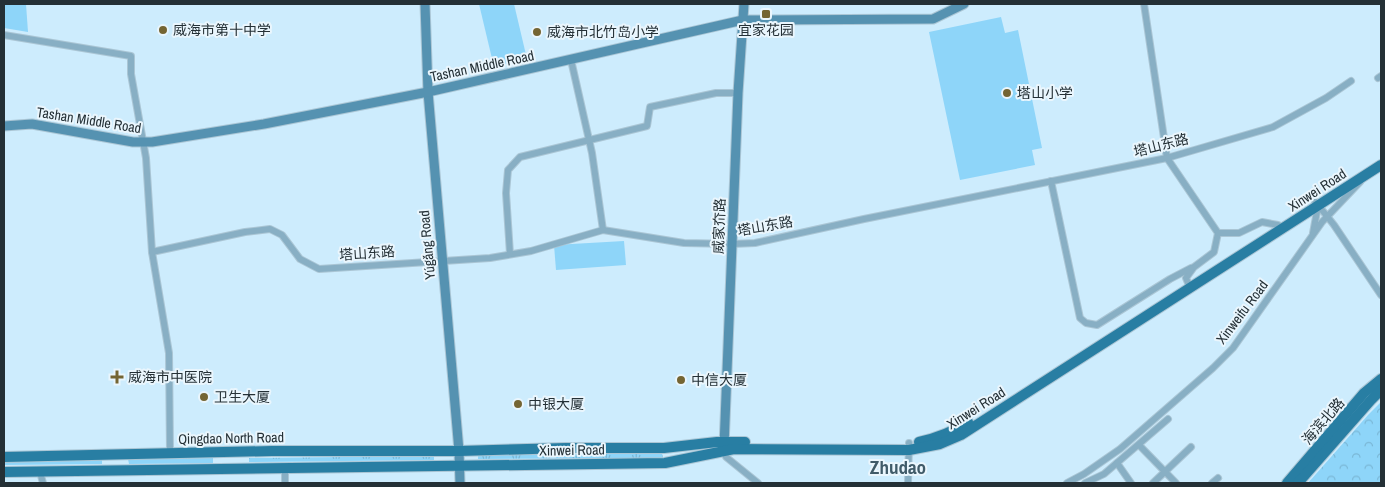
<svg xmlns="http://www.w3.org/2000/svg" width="1385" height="487" font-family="'Archivo Narrow','Noto Sans SC',sans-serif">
  <defs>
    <pattern id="grass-tufts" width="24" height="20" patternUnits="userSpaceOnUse" patternTransform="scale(1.25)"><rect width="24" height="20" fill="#8ed5f9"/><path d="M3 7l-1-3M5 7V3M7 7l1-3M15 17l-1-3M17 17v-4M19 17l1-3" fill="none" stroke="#7ab7d6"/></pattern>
    <pattern id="forest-crowns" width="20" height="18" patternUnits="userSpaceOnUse" patternTransform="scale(1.25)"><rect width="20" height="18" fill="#8ed5f9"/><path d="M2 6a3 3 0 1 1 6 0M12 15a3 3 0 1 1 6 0" fill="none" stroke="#7ab7d6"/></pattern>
  </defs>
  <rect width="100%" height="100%" fill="#cdecfd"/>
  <g fill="url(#grass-tufts)">
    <polygon points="662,453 663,458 478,459 478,455"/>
    <polygon points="434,456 434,460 249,462 249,458"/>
    <polygon points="213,458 213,463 129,464 128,459"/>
    <polygon points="102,459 102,464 4,465 4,461"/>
  </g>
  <polygon fill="url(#forest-crowns)" points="1381,402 1381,483 1308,483 1368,415"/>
  <g fill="#8ed5f9">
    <polygon points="4,4 26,4 28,32 4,28"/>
    <polygon points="479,4 514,4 527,59 494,67"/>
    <polygon points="1001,17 1005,33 1018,30 1042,148 1032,150 1035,165 960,180 929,32"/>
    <polygon points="624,241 626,265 556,270 554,245"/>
  </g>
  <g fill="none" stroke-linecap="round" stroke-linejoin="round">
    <defs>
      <g id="street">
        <polyline points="1144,4 1167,158 1218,233 1214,252 1194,267 1186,278 1188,283"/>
        <polyline points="4,35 131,56 131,74 146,158 152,252 169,353 170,453"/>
        <polyline points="571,60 592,153 603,230"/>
        <polyline points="1378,78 1381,76"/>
        <polyline points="1051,181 1080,318 1086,323 1097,325 1170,279 1191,268"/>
        <polyline points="1314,200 1334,225 1381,295"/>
        <polyline points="1218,233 1239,233 1262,222 1278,225"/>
        <polyline points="1313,233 1318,206"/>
        <polyline points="152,252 245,232 270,229 282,235 300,259 319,269 490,258 531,251 603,230 684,243 732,244 755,243 864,219 1167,158 1273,127 1326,98 1351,81"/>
        <polyline points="510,254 506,193 508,170 520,157 647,126 650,107 716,93 738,93"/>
        <polyline points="1139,445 1176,483"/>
        <polyline points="724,450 726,457 758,483"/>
        <polyline points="1117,463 1131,483"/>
        <polyline points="285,467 285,483"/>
        <polyline points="40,472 43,483"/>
        <polyline points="908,483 909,443"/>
        <polyline points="1067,483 1084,474 1120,449 1213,368 1233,348 1322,222 1360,182"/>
        <polyline points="1085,483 1104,474 1168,419"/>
        <polyline points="1153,483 1191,447"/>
        <polyline points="1212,483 1218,478"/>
      </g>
      <g id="secondary">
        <polyline points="425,4 428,92 459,451 460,483"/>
        <polyline points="4,126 32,124 133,142 152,142 264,124 428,92 743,20 933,19 964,4"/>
        <polyline points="724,447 738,93 744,4"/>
      </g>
      <g id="primary">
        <path d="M919,442C937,438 953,432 968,422"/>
        <polyline points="4,457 272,451 459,451 566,448 664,448 717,442 745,442"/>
        <polyline points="4,472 665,463 734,449 909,450 940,444 961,435 1381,165"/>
        <polyline points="1287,483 1364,393 1381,379"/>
        <polyline points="1298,483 1371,400 1381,390"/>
      </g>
    </defs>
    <use href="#street" stroke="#abc6d5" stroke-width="8"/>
    <use href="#secondary" stroke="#abc6d5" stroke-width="11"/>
    <use href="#primary" stroke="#abc6d5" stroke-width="12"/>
    <use href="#street" stroke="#88afc4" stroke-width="6"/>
    <use href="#secondary" stroke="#5592b1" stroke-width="9"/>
    <use href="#primary" stroke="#287ea3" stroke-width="10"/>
  </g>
  <g fill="#746533" stroke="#eaf6fd" stroke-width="2">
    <rect x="761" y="9" width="10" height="10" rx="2.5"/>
    <circle cx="163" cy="30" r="5"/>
    <circle cx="537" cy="32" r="5"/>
    <circle cx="1007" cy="93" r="5"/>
    <path d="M114.5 369.5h5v5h5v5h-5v5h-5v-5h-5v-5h5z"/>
    <circle cx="681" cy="380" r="5"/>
    <circle cx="204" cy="397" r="5"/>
    <circle cx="518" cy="404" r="5"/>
  </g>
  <g text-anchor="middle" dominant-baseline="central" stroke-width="4" stroke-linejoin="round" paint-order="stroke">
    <g font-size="14" fill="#243036" stroke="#eaf6fd" text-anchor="start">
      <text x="173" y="30">威海市第十中学</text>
      <text x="766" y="30" text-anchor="middle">宜家花园</text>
      <text x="547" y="32">威海市北竹岛小学</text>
      <text x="1017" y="93">塔山小学</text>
      <text x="128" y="377">威海市中医院</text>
      <text x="691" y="380">中信大厦</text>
      <text x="214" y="397">卫生大厦</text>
      <text x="528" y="404">中银大厦</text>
    </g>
    <g font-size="14" fill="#243036" stroke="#eaf6fd">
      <text transform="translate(482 66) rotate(-12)">Tashan Middle Road</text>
      <text transform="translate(89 120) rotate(9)">Tashan Middle Road</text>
      <text transform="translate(1161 145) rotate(-14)">塔山东路</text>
      <text transform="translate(1317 190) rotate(-33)">Xinwei Road</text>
      <text transform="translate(719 226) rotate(-88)">威家夼路</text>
      <text transform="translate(765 226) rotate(-10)">塔山东路</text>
      <text transform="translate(427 245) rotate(-95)">Yúgǎng Road</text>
      <text transform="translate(367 253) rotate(-4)">塔山东路</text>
      <text transform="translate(1242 312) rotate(-53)">Xinweifu Road</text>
      <text transform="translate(976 408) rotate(-32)">Xinwei Road</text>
      <text transform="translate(1323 421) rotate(-49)">海滨北路</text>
      <text transform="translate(231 438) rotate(-1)">Qingdao North Road</text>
      <text transform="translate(572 450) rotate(-1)">Xinwei Road</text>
    </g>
    <g font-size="19" font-weight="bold" fill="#405b69" stroke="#eaf6fd">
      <text x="898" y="467">Zhudao</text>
    </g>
  </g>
  <rect width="1385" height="487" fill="none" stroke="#243036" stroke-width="10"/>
</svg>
